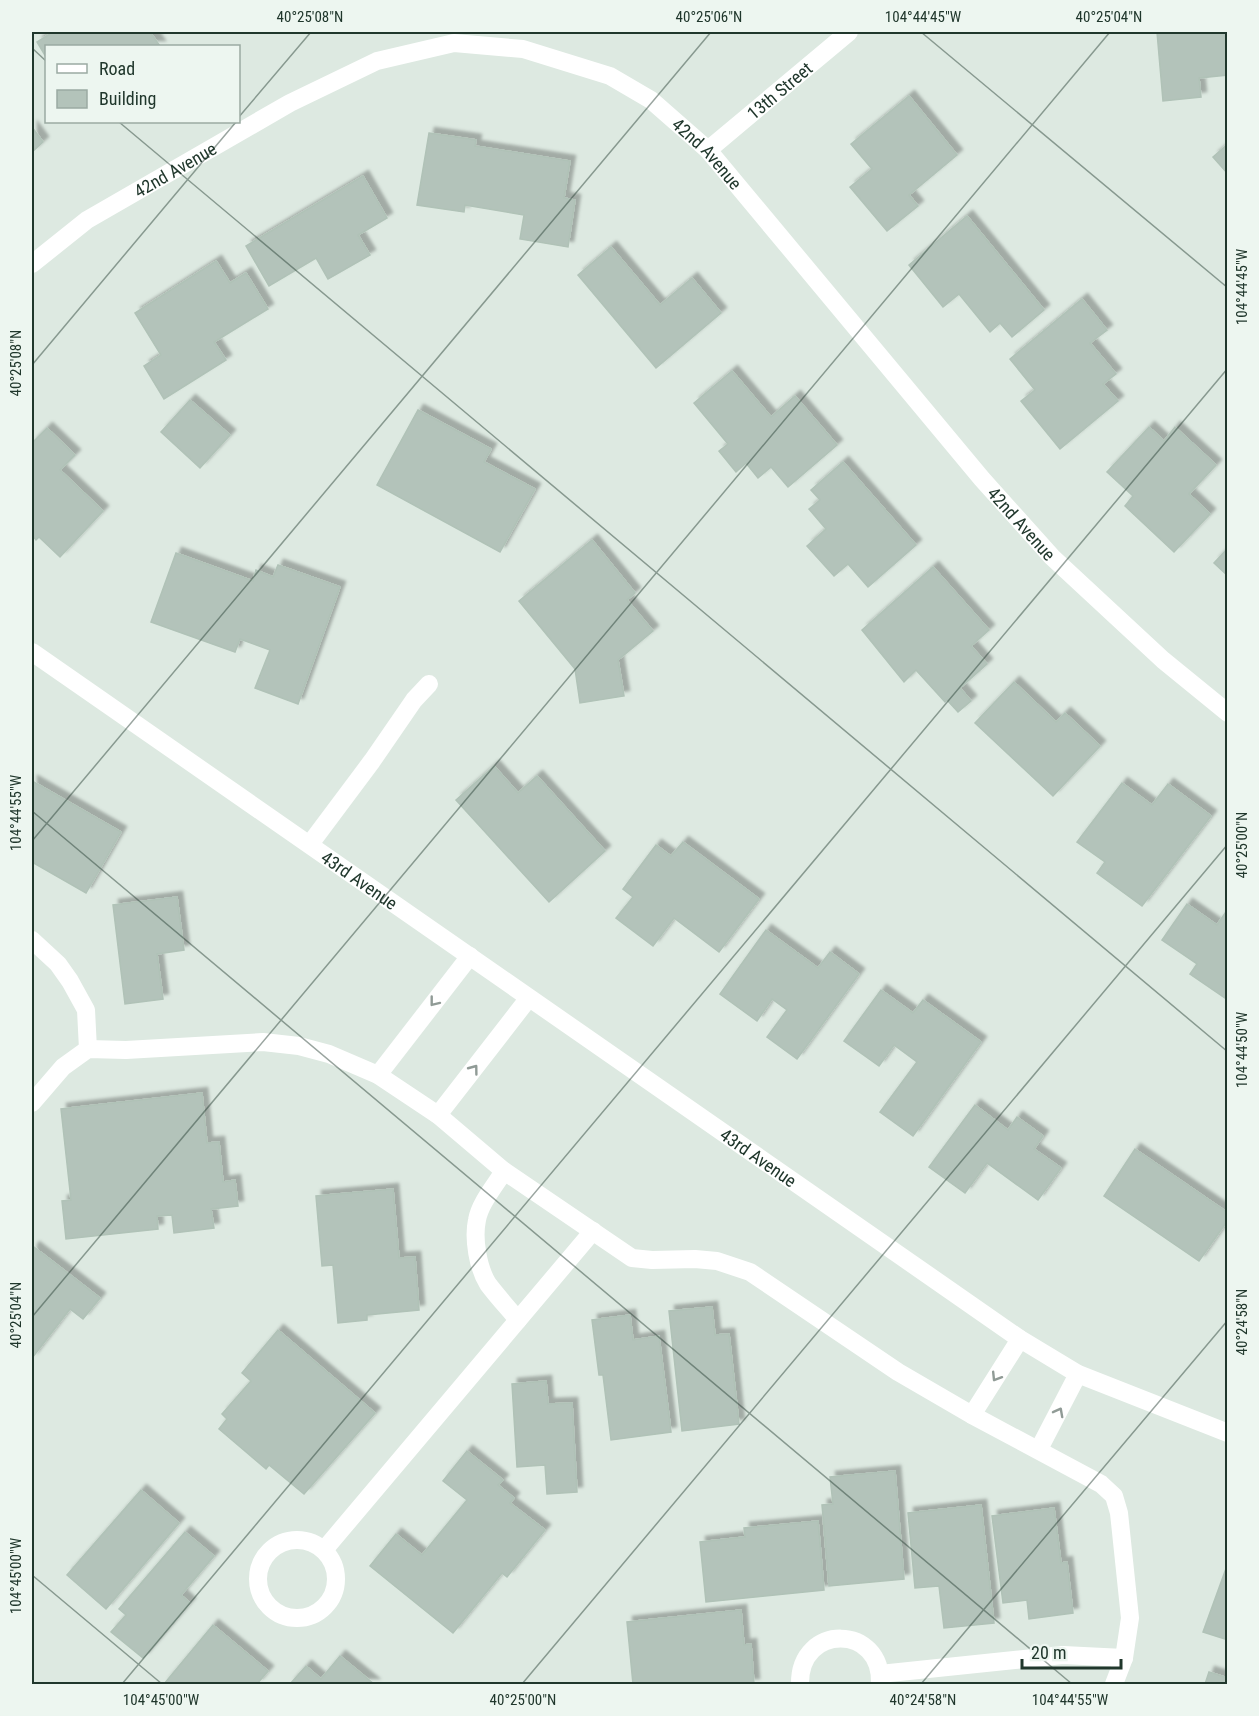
<svg xmlns="http://www.w3.org/2000/svg" width="1259" height="1716" font-family="'Roboto Condensed',sans-serif">
  <defs>
    <filter id="shadow"><feDropShadow dx="5.5" dy="-5.5" stdDeviation="1.5" flood-color="#0004"/></filter>
  </defs>
  <rect width="100%" height="100%" fill="#dde9e1"/>
  <g fill="#b3c3ba" stroke="#b0c2b7" stroke-width="1.5" filter="url(#shadow)">
    <polygon points="53,32 150,32 160,46 46,46 46,57 37,42"/>
    <polygon points="1157,32 1228,32 1228,75 1199,78 1201,97 1163,101"/>
    <polygon points="909,96 957,155 909,195 918,206 887,231 850,187 872,169 851,144"/>
    <polygon points="32,127 43,142 32,152"/>
    <polygon points="429,133 476,140 475,146 570,161 564,198 575,200 568,247 520,239 524,215 465,205 464,212 417,205"/>
    <polygon points="1228,144 1228,174 1213,157"/>
    <polygon points="363,176 387,218 358,235 370,255 328,279 316,258 269,286 246,246"/>
    <polygon points="967,216 1044,310 1012,337 1000,323 990,332 959,294 943,307 909,265"/>
    <polygon points="611,247 660,305 692,278 721,313 656,368 578,275"/>
    <polygon points="216,261 230,283 246,273 268,309 214,342 226,360 164,399 144,366 161,355 135,313"/>
    <polygon points="1082,299 1107,330 1090,343 1116,374 1103,384 1118,401 1060,449 1021,401 1035,390 1010,359"/>
    <polygon points="732,371 771,417 795,396 837,445 788,487 771,467 758,478 746,463 736,472 719,451 728,444 694,403"/>
    <polygon points="190,400 230,435 200,468 161,432"/>
    <polygon points="418,410 491,449 484,462 535,489 500,552 377,485"/>
    <polygon points="1149,427 1164,441 1175,427 1216,465 1189,494 1210,514 1174,552 1125,506 1133,496 1107,472"/>
    <polygon points="47,428 75,455 60,470 103,511 60,557 39,537 36,540 32,535 32,443"/>
    <polygon points="843,462 916,545 868,587 848,564 834,576 807,546 826,529 809,509 820,500 811,490"/>
    <polygon points="592,540 635,593 627,600 653,631 618,660 624,696 580,703 575,669 519,601"/>
    <polygon points="1228,548 1228,576 1214,563"/>
    <polygon points="176,553 253,581 256,570 273,577 278,565 340,587 298,704 255,688 270,650 240,639 235,652 151,622"/>
    <polygon points="933,567 989,630 971,646 987,664 960,688 971,701 958,712 947,700 945,702 916,670 904,682 862,630"/>
    <polygon points="1014,682 1056,722 1065,713 1100,746 1053,796 975,723"/>
    <polygon points="494,766 518,793 537,776 605,851 549,902 456,800"/>
    <polygon points="32,781 121,832 86,893 32,862"/>
    <polygon points="1122,783 1152,805 1168,784 1211,816 1142,906 1097,873 1105,862 1077,842"/>
    <polygon points="683,842 759,899 719,952 674,918 653,946 616,918 633,897 623,889 656,845 671,856"/>
    <polygon points="177,897 184,950 157,954 163,999 125,1004 113,905"/>
    <polygon points="1187,904 1217,925 1228,909 1228,1000 1190,974 1197,964 1162,940"/>
    <polygon points="766,930 818,968 830,952 859,974 797,1059 767,1037 787,1010 772,999 757,1021 720,994"/>
    <polygon points="881,990 913,1013 923,1000 981,1042 913,1136 880,1112 917,1062 894,1045 879,1066 844,1041"/>
    <polygon points="202,1093 207,1143 219,1142 223,1182 235,1180 238,1206 211,1209 214,1228 174,1233 172,1215 157,1216 158,1229 66,1239 62,1201 71,1200 61,1109"/>
    <polygon points="975,1105 1008,1130 1017,1117 1043,1136 1034,1149 1061,1168 1038,1200 987,1163 965,1193 929,1167"/>
    <polygon points="1135,1149 1228,1213 1228,1220 1199,1261 1104,1196"/>
    <polygon points="393,1189 399,1258 415,1257 419,1310 367,1315 367,1320 338,1323 333,1265 322,1266 316,1196"/>
    <polygon points="34,1247 100,1298 83,1319 70,1309 32,1358 32,1250"/>
    <polygon points="712,1307 715,1335 729,1334 739,1424 682,1431 669,1311"/>
    <polygon points="630,1315 633,1340 659,1336 671,1432 611,1440 603,1375 599,1375 592,1320"/>
    <polygon points="278,1330 375,1413 304,1494 269,1465 266,1469 219,1429 227,1419 222,1414 251,1381 242,1373"/>
    <polygon points="546,1381 548,1404 572,1403 577,1492 547,1494 545,1465 517,1467 512,1384"/>
    <polygon points="467,1451 503,1480 498,1485 514,1498 510,1503 545,1530 507,1577 502,1573 453,1633 370,1566 396,1534 422,1555 467,1500 443,1481"/>
    <polygon points="895,1471 904,1579 829,1586 822,1505 833,1504 830,1477"/>
    <polygon points="141,1490 179,1523 106,1609 67,1575"/>
    <polygon points="981,1505 994,1623 944,1628 939,1586 915,1588 908,1513"/>
    <polygon points="1054,1508 1061,1563 1067,1562 1073,1613 1029,1619 1027,1600 1003,1603 992,1516"/>
    <polygon points="818,1521 824,1590 706,1602 700,1542 745,1537 744,1528"/>
    <polygon points="185,1532 214,1556 181,1595 190,1603 143,1658 111,1632 126,1615 119,1609"/>
    <polygon points="1228,1563 1228,1640 1203,1632"/>
    <polygon points="741,1610 744,1645 751,1644 754,1684 633,1684 627,1622"/>
    <polygon points="213,1625 268,1671 257,1684 164,1684"/>
    <polygon points="340,1656 374,1684 290,1684 306,1666 321,1679"/>
    <polygon points="1209,1672 1228,1678 1228,1684 1205,1684"/>
  </g>
  <g fill="none" stroke-linecap="round" stroke-linejoin="round">
    <g stroke="#fff" stroke-width="18">
      <path id="s1" d="M708,150L849,32"/>
      <path id="s2" d="M32,264L87,220L290,103L377,61L454,43L523,49L610,76L651,100L708,150L982,479L1052,557L1163,660L1228,713"/>
      <path id="s3" d="M32,652L1020,1339L1078,1374L1228,1433"/>
      <polyline points="310,844 372,761 414,700 429,684"/>
      <polyline points="32,940 58,964 70,981 86,1010 88,1049"/>
      <polyline points="378,1075 470,956"/>
      <polyline points="32,1103 63,1067 88,1049 126,1050 263,1042 299,1046 329,1054 378,1075 438,1115 504,1171 632,1258 652,1260 695,1259 717,1261 750,1272 898,1372 972,1415 1101,1484 1114,1496 1119,1513 1130,1618 1124,1658 1114,1684"/>
      <polyline points="438,1115 528,999"/>
      <path d="M504,1171C495,1186 480,1203 477,1220C473,1239 478,1268 488,1284C497,1296 508,1308 518,1320"/>
      <polyline points="972,1415 1020,1339"/>
      <polyline points="1039,1449 1078,1374"/>
      <circle cx="297" cy="1579" r="39"/>
      <polyline points="324,1550 593,1231"/>
      <polyline points="880,1674 1063,1655 1124,1658"/>
      <path d="M800,1684C799,1623 883,1624 880,1684"/>
    </g>
  </g>
  <defs><path id="oneway-chevron" d="M-2-3.5L2.5 0L-2 3.5" fill="none" stroke-width="1.6" stroke-linecap="round" stroke-linejoin="round" transform="scale(1.5)"/></defs>
  <g stroke="#909b96">
    <use href="#oneway-chevron" transform="translate(434 1002) rotate(128)"/>
    <use href="#oneway-chevron" transform="translate(474 1069) rotate(-53)"/>
    <use href="#oneway-chevron" transform="translate(996 1377) rotate(122)"/>
    <use href="#oneway-chevron" transform="translate(1059 1412) rotate(-62)"/>
  </g>
  <path fill="none" stroke="#20372c" stroke-width="1.5" stroke-opacity="0.45" d="M921,32L1228,288M32,48L46,61M238,118L311,32M119,122L1228,1052M32,365L236,122M32,811L1072,1684M32,841L711,32M32,1317L1110,32M32,1575L162,1684M122,1684L1228,368M522,1684L1228,844M921,1684L1228,1320"/>
  <g text-anchor="middle" dominant-baseline="central" stroke-width="6" stroke-linejoin="round" paint-order="stroke">
    <g font-size="18" fill="#20372c" stroke="#edf6f0">
      <text stroke="none"><textPath href="#s1" startOffset="93">13th Street</textPath></text>
      <text stroke="none"><textPath href="#s2" startOffset="766">42nd Avenue</textPath></text>
      <text stroke="none"><textPath href="#s2" startOffset="172">42nd Avenue</textPath></text>
      <text stroke="none"><textPath href="#s2" startOffset="1252">42nd Avenue</textPath></text>
      <text stroke="none"><textPath href="#s3" startOffset="399">43rd Avenue</textPath></text>
      <text stroke="none"><textPath href="#s3" startOffset="885">43rd Avenue</textPath></text>
    </g>
  </g>
  <rect width="1259" height="1716" fill="none" stroke="#edf6f0" stroke-width="66"/>
  <rect x="45" y="45" width="195" height="78" fill="#edf6f0" stroke="#9baaa2" stroke-width="1.5"/>
  <rect x="57" y="64" width="30" height="9" fill="#ffffff" stroke="#9baaa2" stroke-width="1.5"/>
  <text x="99" y="75" font-size="18" fill="#20372c">Road</text>
  <rect x="57" y="90" width="30" height="18" fill="#b3c3ba" stroke="#9baaa2" stroke-width="1.5"/>
  <text x="99" y="105" font-size="18" fill="#20372c">Building</text>
  <path d="M1022 1659v9h99v-9" fill="none" stroke="#20372c" stroke-width="3"/>
  <text x="1031" y="1659" font-size="18" fill="#20372c" stroke="#edf6f0" stroke-width="4.5" paint-order="stroke">20 m</text>
  <rect x="33" y="33" width="1193" height="1650" fill="none" stroke="#20372c" stroke-width="2"/>
  <g font-size="15" text-anchor="middle" fill="#20372c">
    <text x="310" y="22">40°25'08"N</text>
    <text x="709" y="22">40°25'06"N</text>
    <text x="923" y="22">104°44'45"W</text>
    <text x="1109" y="22">40°25'04"N</text>
    <text transform="translate(1242 287) rotate(-90)" y="5">104°44'45"W</text>
    <text transform="translate(16 363) rotate(-90)" y="5">40°25'08"N</text>
    <text transform="translate(16 813) rotate(-90)" y="5">104°44'55"W</text>
    <text transform="translate(1242 845) rotate(-90)" y="5">40°25'00"N</text>
    <text transform="translate(1242 1050) rotate(-90)" y="5">104°44'50"W</text>
    <text transform="translate(16 1315) rotate(-90)" y="5">40°25'04"N</text>
    <text transform="translate(1242 1322) rotate(-90)" y="5">40°24'58"N</text>
    <text transform="translate(16 1576) rotate(-90)" y="5">104°45'00"W</text>
    <text x="161" y="1705">104°45'00"W</text>
    <text x="523" y="1705">40°25'00"N</text>
    <text x="923" y="1705">40°24'58"N</text>
    <text x="1070" y="1705">104°44'55"W</text>
  </g>
</svg>
